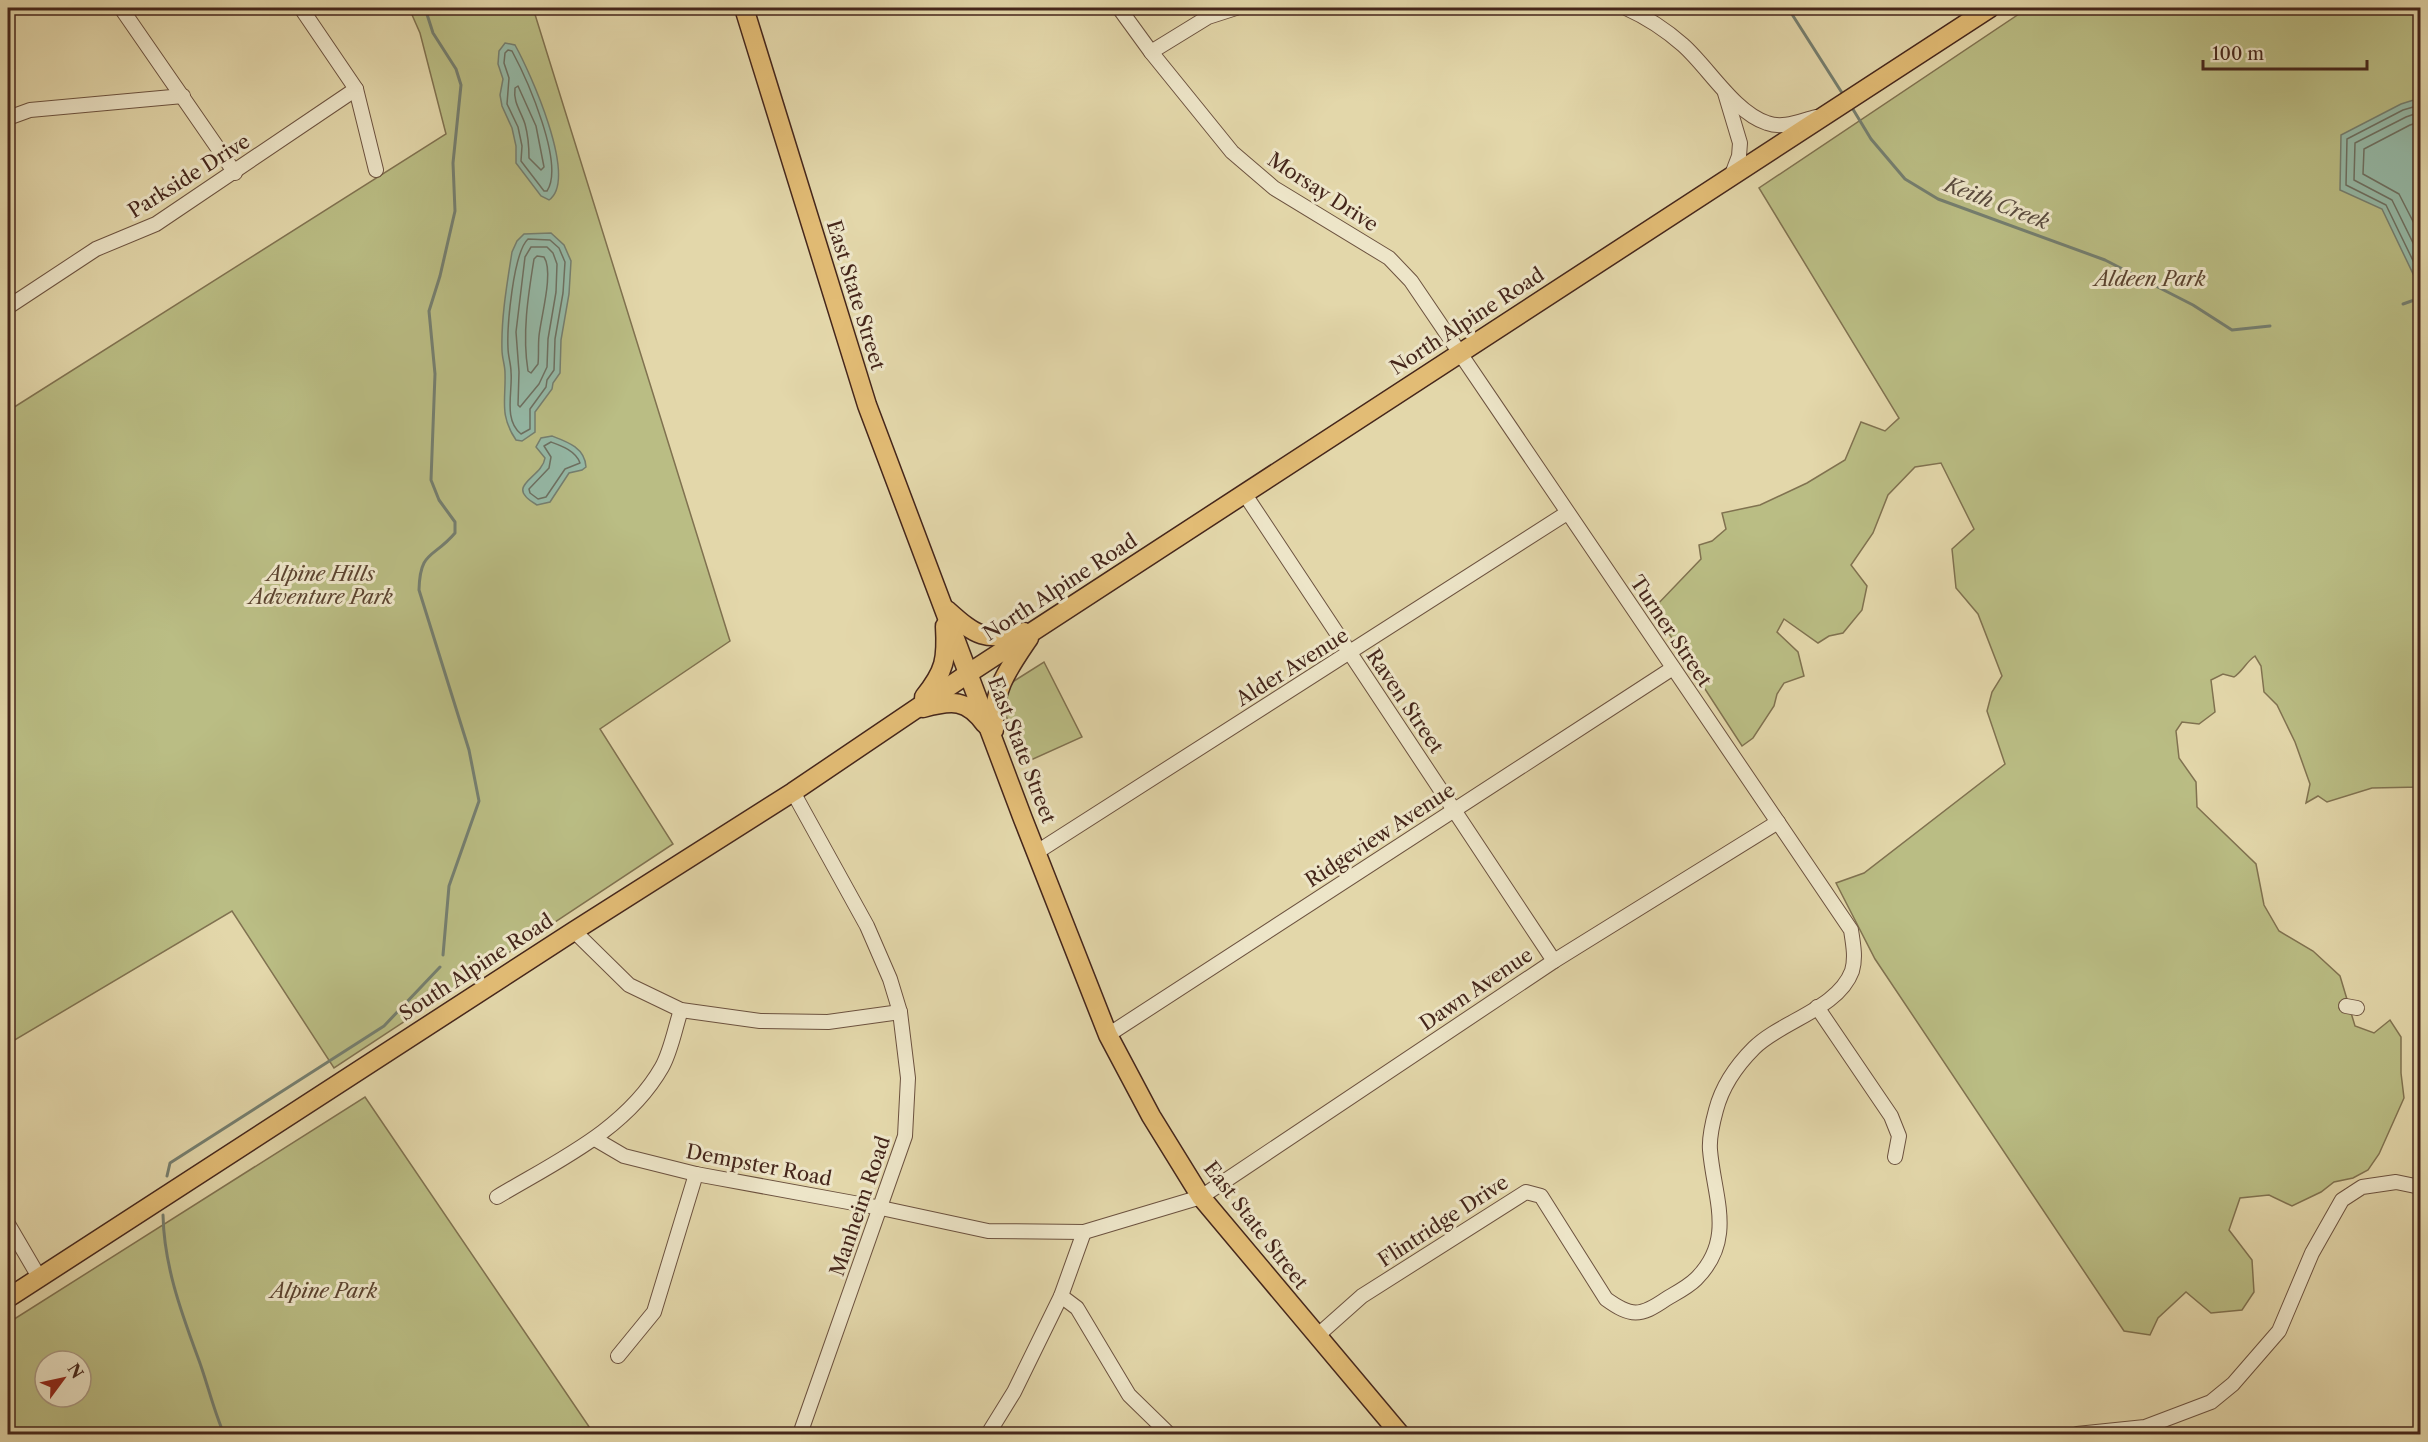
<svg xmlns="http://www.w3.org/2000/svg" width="2428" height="1442" font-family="'Libre Caslon Text',serif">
  <rect width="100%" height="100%" fill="#e3d7aa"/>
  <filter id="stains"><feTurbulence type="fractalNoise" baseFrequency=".00333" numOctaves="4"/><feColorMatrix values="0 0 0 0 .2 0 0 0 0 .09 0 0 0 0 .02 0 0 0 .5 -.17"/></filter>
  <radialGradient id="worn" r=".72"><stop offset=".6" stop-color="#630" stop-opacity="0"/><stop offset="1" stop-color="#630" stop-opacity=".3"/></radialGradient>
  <g fill="#babd84" stroke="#807250" stroke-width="1.5" fill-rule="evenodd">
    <polygon points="409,8 533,8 730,641 600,729 673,844 334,1068 232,911 8,1044 8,411 446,134 420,33"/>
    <path d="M2028,8H2420V757L2415,773L2420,787L2372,788L2327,802L2318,796L2306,803L2310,784L2295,742L2277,705L2264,692L2261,666L2255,656C2246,662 2243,671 2234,677L2223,674L2211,680L2215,712L2199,724L2182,722L2176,731L2179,758L2196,782L2197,807L2256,864L2264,905L2279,931L2313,951L2340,976L2355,1026L2374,1033L2390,1020L2401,1037V1073L2404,1098L2379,1154L2368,1170L2353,1178L2334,1182L2321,1192L2292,1206L2269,1195L2240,1198L2229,1230L2252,1260L2254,1292L2242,1310L2211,1313L2186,1292L2158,1318L2150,1335L2124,1331L1875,959L1836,883L1864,873L2005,764L1987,711L1992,692L2002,676L1978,614L1956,588L1952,549L1974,529L1941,463L1915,467L1888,495L1873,533L1851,565L1867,586L1862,610L1843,633L1829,636L1818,643L1784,619L1777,632L1798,652L1804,676L1784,683L1777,694L1774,706L1753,738L1742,746L1653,609L1701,559L1699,545L1712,541L1726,529L1722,513L1760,505L1807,483L1845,460L1861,422L1885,431L1899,418L1759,188Z"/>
    <polygon points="1044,662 1082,737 1022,764 1004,709 1003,688"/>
    <path d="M365,1097L594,1434H8V1323ZM45,1361H81V1397H45Z"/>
  </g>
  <g fill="#95baa8" stroke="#757f70" stroke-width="1.5">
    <path d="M505,43L515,45C529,70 579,179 549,200L541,196L516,163V146L512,128L502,106L500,95L503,79L498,64L499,51Z"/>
    <polygon points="2420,98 2420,313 2416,280 2382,209 2340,190 2341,135 2401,104"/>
    <path d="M551,233L564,245L571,261L569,294L561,340L560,373L553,383L552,389L535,412V432L522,441L516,440C499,415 506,400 505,373C505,365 502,358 502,350C501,318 507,284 512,252L517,241L524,234Z"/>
    <path d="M552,436C568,442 585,448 586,467L582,470L569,473L550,502L537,505C502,485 542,479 545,458L536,447L541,438Z"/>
  </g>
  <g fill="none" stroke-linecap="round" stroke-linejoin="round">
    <g stroke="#6d7062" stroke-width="1.5">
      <path d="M508,50L512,51C527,79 565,164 547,191H544L521,161L522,146L518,127L507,104L509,78L504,63L505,53Z"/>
      <path d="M518,86L536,126L544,167L541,170L529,158C529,146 528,135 525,124C521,111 513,103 515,88Z"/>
      <polyline points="2420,105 2403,110 2347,139 2346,185 2386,205 2420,275"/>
      <polyline points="2420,112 2406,117 2355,143 2354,180 2392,200 2420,257"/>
      <polyline points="2420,122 2410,125 2364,149 2363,174 2399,194 2420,235"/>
      <path d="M528,239L550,240L559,248L565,262L563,293L555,339L554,370L547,380L546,387L530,409V429L521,434C503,420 513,391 511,372C511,364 508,356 508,348C507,327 513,253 528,239Z"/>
      <polygon points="531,247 547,247 553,253 557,264 556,292 548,339 547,367 539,384 520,407 518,405 519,372 516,332 525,257"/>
      <path d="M537,256L544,257C554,272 541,316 539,336C538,345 539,355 538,364L531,373L528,371C522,334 528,296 534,259Z"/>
      <path d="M551,442C562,446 576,451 580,463L565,469L546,497L538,499L530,493L529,489L549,468L551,457L544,446Z"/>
    </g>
    <g stroke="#757f70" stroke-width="3">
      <path d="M425,8L433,33L456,69L461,85L453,163L455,211L440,276L429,311L435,374L431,480L439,500L455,522V533C433,559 420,550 419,590L469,750L479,801L449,886L443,955"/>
      <polyline points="1788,8 1844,96"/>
      <polyline points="1851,106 1871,139 1905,179 1938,199 2105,260 2193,305 2232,330 2270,326"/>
      <polyline points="2403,304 2420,298"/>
      <polyline points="167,1176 170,1163 384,1026 440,967"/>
      <path d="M163,1215C164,1264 180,1309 197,1355C207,1381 213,1409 224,1434"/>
    </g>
    <defs>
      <g id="minor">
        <polyline points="121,8 235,173"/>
        <polyline points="301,8 356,89 376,170"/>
        <path d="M1119,8L1151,52L1232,152L1274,188L1389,258L1411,281L1851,930C1853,943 1856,958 1852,971C1838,1009 1781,1021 1754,1048C1737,1065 1722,1087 1716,1110C1713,1121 1709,1138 1710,1150C1714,1198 1736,1239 1696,1279C1688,1287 1676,1293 1666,1299C1640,1317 1631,1317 1606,1299L1541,1196L1526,1192L1362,1296L1317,1336"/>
        <path d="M1626,8C1646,17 1666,30 1683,45C1708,67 1734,112 1767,123C1783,129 1800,121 1816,117"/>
        <polyline points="1151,52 1208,17 1236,8"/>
        <polyline points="1725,93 1740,143 1739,156 1731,177"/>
        <polyline points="8,118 30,110 183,96"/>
        <polyline points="8,307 96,249 156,224 356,89"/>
        <polyline points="1244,493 1554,961"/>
        <polyline points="793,792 867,926 890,979 900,1012 908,1078 905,1136 800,1434"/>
        <polyline points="1037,852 1567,513"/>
        <polyline points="574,931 629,985 681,1010 760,1021 828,1022 900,1012"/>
        <polyline points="2346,1006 2357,1008"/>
        <polyline points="1817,1007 1891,1116 1899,1136 1895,1157"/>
        <polyline points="1108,1035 1673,668"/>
        <polyline points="595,1139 624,1156 696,1174 881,1208 988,1231 1084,1232 1201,1197 1554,961 1778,822"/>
        <path d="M497,1197C557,1161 626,1130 662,1067C671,1051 675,1028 681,1010"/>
        <polyline points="8,1224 39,1277"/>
        <polyline points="1061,1296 1077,1308 1129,1395 1169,1434"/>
        <polyline points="618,1356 654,1312 696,1174"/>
        <polyline points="988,1434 1014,1392 1061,1296 1084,1232"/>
        <polyline points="2077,1434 2145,1427 2211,1402 2233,1384 2279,1331 2312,1253 2342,1200 2362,1187 2396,1182 2420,1187"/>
      </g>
      <g id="major">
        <polyline points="744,8 867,405 1023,819 1108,1035 1151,1116 1201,1197 1400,1434"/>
        <path d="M947,610C977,637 984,641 1024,632"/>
        <path d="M924,697C945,671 947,659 945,626"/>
        <path d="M923,708C952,700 967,699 985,724"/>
        <path d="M994,730C992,690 1008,669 1029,638"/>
        <polyline points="8,1298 574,931 793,792 969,673 1990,8"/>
      </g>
    </defs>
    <use href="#minor" stroke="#6c523f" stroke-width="16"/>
    <use href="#major" stroke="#45261b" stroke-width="21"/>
    <use href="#minor" stroke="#ede5c8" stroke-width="14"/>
    <use href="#major" stroke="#e2bc75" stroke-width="18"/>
  </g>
  <g text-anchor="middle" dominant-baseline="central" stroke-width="6" stroke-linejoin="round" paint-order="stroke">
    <g font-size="20" fill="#45261b" stroke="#ede5c8">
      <text transform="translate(189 176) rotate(-32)">Parkside Drive</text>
      <text transform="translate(1323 192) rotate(33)">Morsay Drive</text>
      <text transform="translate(856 295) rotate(73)">East State Street</text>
      <text transform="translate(1467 321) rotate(-33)">North Alpine Road</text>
      <text transform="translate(1060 587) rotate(-33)">North Alpine Road</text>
      <text transform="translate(1671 631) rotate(56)">Turner Street</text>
      <text transform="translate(1292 667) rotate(-32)">Alder Avenue</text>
      <text transform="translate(1405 701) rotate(56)">Raven Street</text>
      <text transform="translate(1022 750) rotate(69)">East State Street</text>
      <text transform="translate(1380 835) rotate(-33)">Ridgeview Avenue</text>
      <text transform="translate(476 967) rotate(-33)">South Alpine Road</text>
      <text transform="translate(1476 989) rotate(-34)">Dawn Avenue</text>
      <text transform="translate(759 1165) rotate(11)">Dempster Road</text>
      <text transform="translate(860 1206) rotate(-71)">Manheim Road</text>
      <text transform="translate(1443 1221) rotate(-33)">Flintridge Drive</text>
      <text transform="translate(1256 1225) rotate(52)">East State Street</text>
    </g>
    <g font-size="20" font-style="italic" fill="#5c4430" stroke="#ede5c8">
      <text x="2150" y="279">Aldeen Park</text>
      <text x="321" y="574">Alpine Hills<tspan x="321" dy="23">Adventure Park</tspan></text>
      <text x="324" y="1291">Alpine Park</text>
    </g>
    <g font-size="21" font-style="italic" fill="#594b3e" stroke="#ede5c8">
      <text transform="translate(1997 203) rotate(21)">Keith Creek</text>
    </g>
  </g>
  <rect width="2428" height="1442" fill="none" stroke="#e3d7aa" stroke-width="30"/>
  <rect x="9" y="9" width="2410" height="1424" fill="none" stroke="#45261b" stroke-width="3"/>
  <rect x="15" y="15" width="2398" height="1412" fill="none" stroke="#45261b" stroke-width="1.5"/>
  <g transform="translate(63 1379) rotate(57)"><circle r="28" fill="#ede5c8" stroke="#aa9983" stroke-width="1.5"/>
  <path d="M0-4.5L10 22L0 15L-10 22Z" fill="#8f2418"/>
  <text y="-9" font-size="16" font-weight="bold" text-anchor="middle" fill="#45261b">N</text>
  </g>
  <path d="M2203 60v9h164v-9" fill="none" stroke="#45261b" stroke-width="3"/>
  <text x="2212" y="60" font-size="18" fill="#45261b" stroke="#ede5c8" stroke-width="4.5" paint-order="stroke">100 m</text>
  <rect width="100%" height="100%" filter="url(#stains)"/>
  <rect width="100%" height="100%" fill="url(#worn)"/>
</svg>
